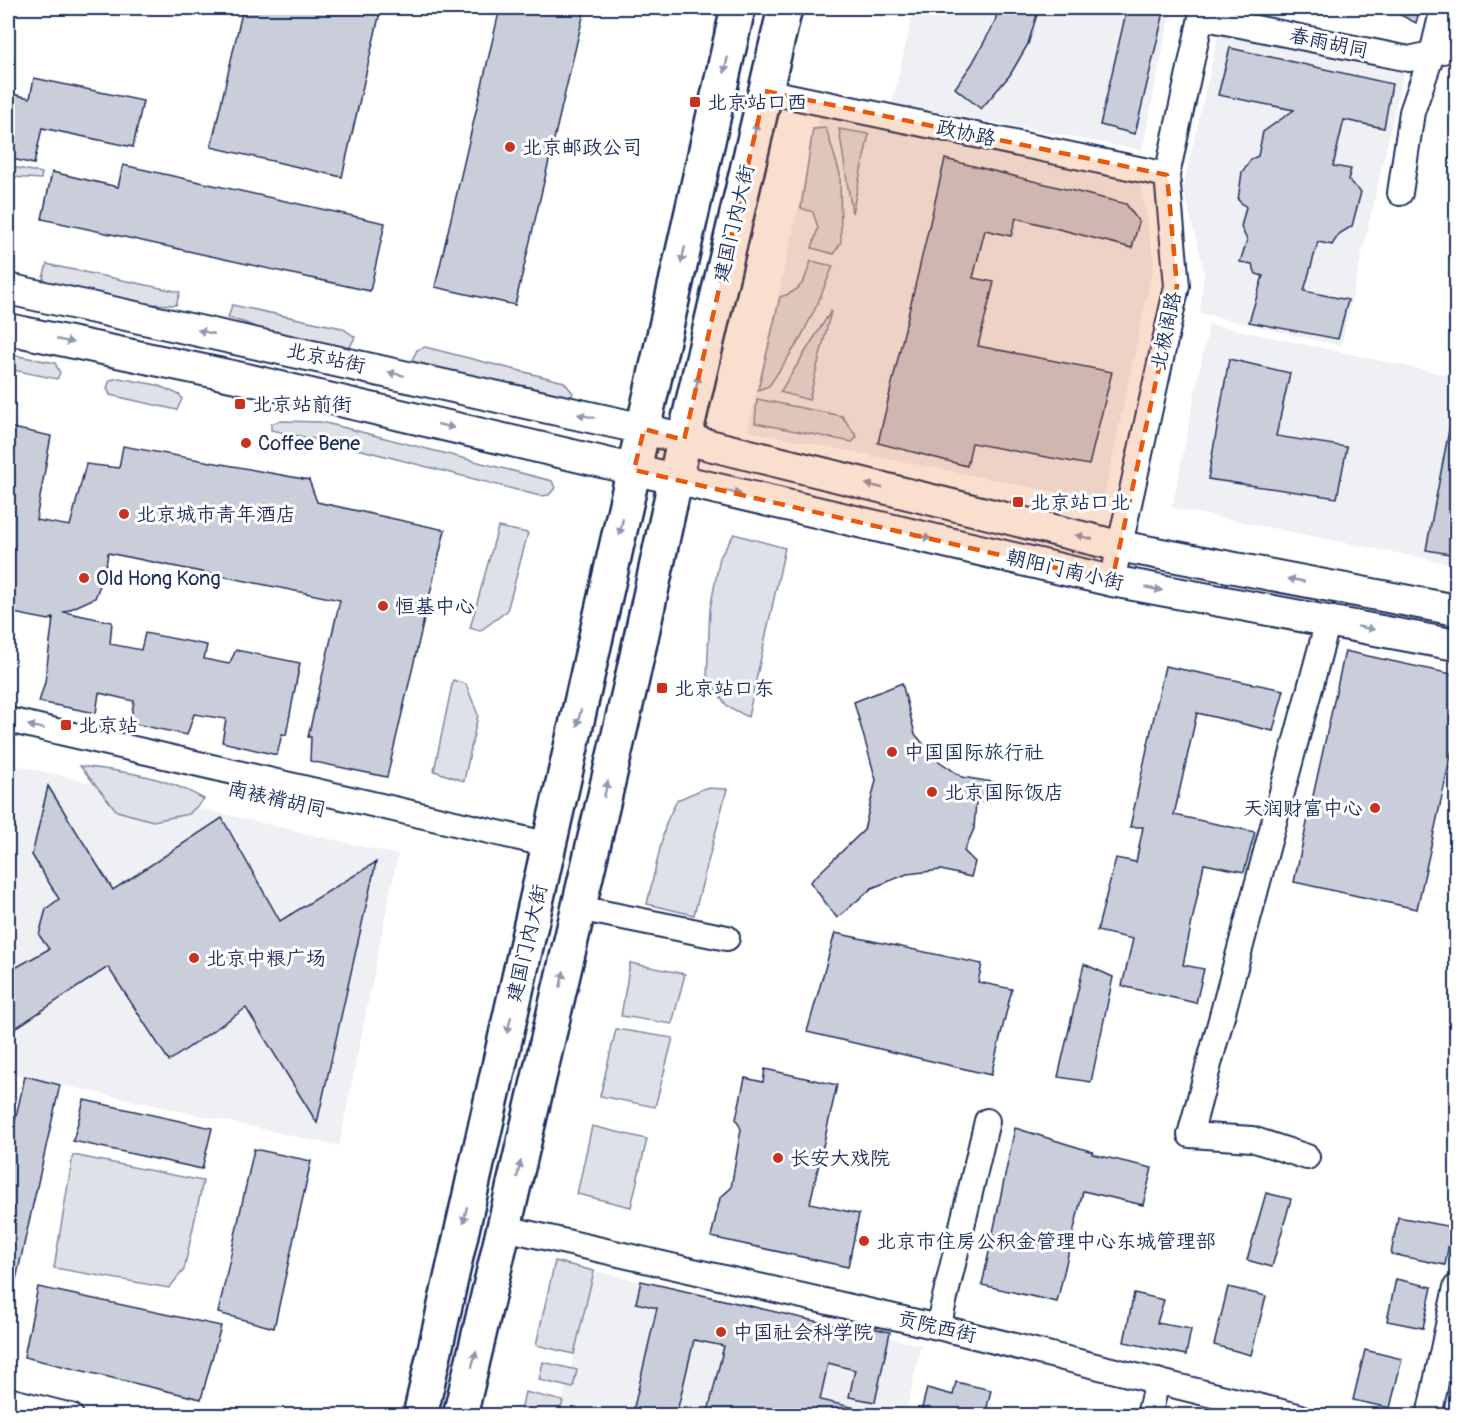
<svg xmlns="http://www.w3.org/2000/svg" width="1464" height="1423" font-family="Pangolin,'LXGW WenKai TC',sans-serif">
  <rect width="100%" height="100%" fill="#fff"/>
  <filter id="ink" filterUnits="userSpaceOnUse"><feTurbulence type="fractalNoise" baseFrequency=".0167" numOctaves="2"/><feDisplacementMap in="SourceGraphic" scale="12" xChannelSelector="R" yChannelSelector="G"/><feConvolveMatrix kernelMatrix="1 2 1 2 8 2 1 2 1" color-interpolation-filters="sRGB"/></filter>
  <g filter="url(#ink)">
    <g fill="#eff0f4">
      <polygon points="914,8 1172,8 1142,150 892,104"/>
      <polygon points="1219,32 1404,70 1341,346 1200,313 1204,271 1183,188"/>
      <polygon points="819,115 1139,179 1154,262 1103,501 748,431"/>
      <polygon points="1209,324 1456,377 1456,565 1172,508"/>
      <polygon points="8,763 398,855 339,1146 8,1073"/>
      <polygon points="594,1271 921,1345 906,1415 559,1416"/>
    </g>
    <g fill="#dee1e7" stroke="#7c88a2" stroke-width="1.5">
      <polygon points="826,128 840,174 841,242 834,254 812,248 818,228 813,212 801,208 813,129"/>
      <polygon points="839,129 869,134 852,213"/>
      <polygon points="8,166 42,173 41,179 13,177 8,193"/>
      <path d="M811,261L833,266L817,305L799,341L769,386L758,390L780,297C802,291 805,281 811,261Z"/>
      <polygon points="47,264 55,266 180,292 176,305 120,303 52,287 43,278"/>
      <polygon points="232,305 342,328 355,337 349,349 266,333 246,323 228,318"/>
      <polygon points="831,311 809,400 780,392"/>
      <polygon points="425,347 564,382 573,393 568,403 418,366 412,360 417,350"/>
      <polygon points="8,354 55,363 60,373 57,379 8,369"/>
      <polygon points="119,378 157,385 180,395 182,399 177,410 110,395 107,388 110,380"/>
      <polygon points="757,399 842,416 857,437 852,442 755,423"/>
      <polygon points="279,421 321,422 338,426 552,481 555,488 549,495 540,496 342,445 271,430 271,424"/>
      <polygon points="498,527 528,533 507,611 480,631 470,628"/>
      <polygon points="734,534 785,548 748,717 727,706 707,678 710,609 720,557"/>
      <polygon points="453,680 466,684 478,715 464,781 434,771"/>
      <path d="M80,766C128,772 161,775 204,799L189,814L153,821L117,811Z"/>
      <polygon points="705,788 727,789 694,915 647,904 666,823 677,800"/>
      <polygon points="630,963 685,974 672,1024 621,1016"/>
      <polygon points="616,1029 673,1038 655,1107 600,1096"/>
      <polygon points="592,1126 647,1139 631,1207 577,1194"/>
      <polygon points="73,1155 203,1181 184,1270 169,1288 54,1268"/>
      <polygon points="555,1261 594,1271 574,1354 536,1345"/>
      <polygon points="543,1362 577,1370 573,1388 539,1380"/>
      <polygon points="525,1392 563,1401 559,1415 520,1415"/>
    </g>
    <g fill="#caceda" stroke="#1b2f5e" stroke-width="1.5">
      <polygon points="243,8 381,8 342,177 211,147"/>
      <polygon points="500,8 585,8 515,305 435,287"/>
      <polygon points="998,8 1039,8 1028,44 1010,75 981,109 955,88 972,64 995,22"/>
      <polygon points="1127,8 1165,8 1135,134 1100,125"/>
      <polygon points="1387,8 1420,8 1416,23"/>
      <polygon points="1230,48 1392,84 1384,128 1344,120 1333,166 1351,169 1348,180 1361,192 1352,226 1339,234 1332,245 1318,242 1304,291 1348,300 1338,339 1249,322 1263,276 1256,274 1252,264 1240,262 1247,240 1241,227 1246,207 1238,200 1242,172 1251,159 1258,156 1263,132 1294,110 1218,95"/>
      <polygon points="34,78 143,101 133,147 42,128 34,164 8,158 8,93 30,98"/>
      <polygon points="945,159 1126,204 1139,222 1132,248 1016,218 1011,236 985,230 973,278 994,282 978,346 1112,372 1089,465 972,443 967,466 878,443"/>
      <polygon points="123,165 385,223 370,291 42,219 52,172 118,187"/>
      <polygon points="1229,359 1290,373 1276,436 1347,447 1337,498 1208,479"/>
      <polygon points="1450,425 1456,425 1456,555 1426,550"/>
      <polygon points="8,427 51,436 36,520 70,526 86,464 119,468 123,446 309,480 317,502 445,530 387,777 310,761 311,737 308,737 340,600 108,553 105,572 95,598 64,612 112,622 110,644 141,650 145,633 207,645 204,659 229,664 236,650 300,663 286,735 282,734 277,755 222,742 226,719 194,714 187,735 130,723 134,701 99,693 96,713 39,702 45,682 53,618 49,620 8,612"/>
      <polygon points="1345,651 1456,675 1456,733 1417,909 1294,882"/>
      <polygon points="1165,666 1284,690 1273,731 1197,713 1174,815 1255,832 1244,872 1204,864 1183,965 1204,969 1196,1003 1122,986 1133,939 1097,931 1116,858 1136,862 1143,827 1130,827"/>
      <polygon points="902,683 915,734 936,759 962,777 993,782 989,802 976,801 974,829 964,851 975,862 971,877 941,870 907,874 872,888 837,918 810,882 864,830 876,780 854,702"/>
      <polygon points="48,786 113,890 222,818 280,921 376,862 317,1123 246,1008 169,1061 108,967 8,1033 8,972 49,949 39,935 46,909 59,899 32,855"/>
      <polygon points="835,933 982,964 978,982 1012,989 991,1075 807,1032"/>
      <polygon points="1084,964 1113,977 1091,1082 1058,1077"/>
      <polygon points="765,1069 837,1085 810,1203 859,1214 848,1267 711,1237 720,1198 731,1188 741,1129 736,1119 745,1078 763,1082"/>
      <polygon points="25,1076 60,1085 13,1293 8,1293 8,1153"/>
      <polygon points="84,1100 212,1128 202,1169 73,1141"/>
      <polygon points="1015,1128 1093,1152 1092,1154 1152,1168 1143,1205 1083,1191 1057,1302 982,1285"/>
      <polygon points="254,1149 311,1161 274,1328 218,1313"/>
      <polygon points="1266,1193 1291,1199 1272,1267 1247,1260"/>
      <polygon points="1398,1217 1452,1227 1445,1265 1391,1254"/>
      <polygon points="1396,1279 1432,1287 1423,1328 1387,1321"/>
      <polygon points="641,1281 863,1332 864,1326 890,1332 875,1402 849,1397 855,1370 828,1363 820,1400 865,1410 864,1416 707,1416 724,1346 694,1340 676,1416 632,1416 657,1308 636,1303"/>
      <polygon points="38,1287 221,1326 201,1399 24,1357"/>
      <polygon points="1228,1287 1266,1296 1251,1355 1214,1345"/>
      <polygon points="1134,1293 1164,1300 1157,1323 1191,1329 1186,1355 1124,1342"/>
      <polygon points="1365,1350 1402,1359 1390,1408 1353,1400"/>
      <polygon points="956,1382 991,1390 985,1416 920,1416 927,1388 953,1395"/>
    </g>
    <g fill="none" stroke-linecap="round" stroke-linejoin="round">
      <defs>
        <g id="minor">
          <polyline points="1201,17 1409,59 1447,50 1456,51"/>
          <polyline points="765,91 1167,175"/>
          <polyline points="1400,193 1412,112 1432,54 1443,8"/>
          <polyline points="1112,581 1177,286 1167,175 1203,8"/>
          <polyline points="8,720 550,845"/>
          <polyline points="578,908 727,938"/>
          <polyline points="1307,1157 1252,1139 1190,1135 1328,621"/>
          <polyline points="505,1228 938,1327 1298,1416"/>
          <polyline points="938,1327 987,1121"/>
          <polyline points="8,1400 71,1416"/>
          <polyline points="1149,1416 1157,1381"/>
          <polyline points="1429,1416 1456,1287"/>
        </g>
        <g id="major">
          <polyline points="8,289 644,429 1119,546 1456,610"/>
          <polyline points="8,329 246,379 1112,581 1456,645"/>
        </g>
        <g id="highway">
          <polyline points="420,1416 738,8"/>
          <polyline points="460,1416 632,679 684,440 785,8"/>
        </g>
      </defs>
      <use href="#minor" stroke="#1b2f5e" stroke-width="28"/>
      <use href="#major" stroke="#1b2f5e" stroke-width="34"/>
      <use href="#highway" stroke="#1b2f5e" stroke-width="38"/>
      <use href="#minor" stroke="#fff" stroke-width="24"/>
      <use href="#major" stroke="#fff" stroke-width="30"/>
      <use href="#highway" stroke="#fff" stroke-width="33"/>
    </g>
    <defs><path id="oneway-solid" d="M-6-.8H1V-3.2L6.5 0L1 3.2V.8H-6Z" transform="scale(1.5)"/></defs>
    <g fill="#8d97ae">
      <use href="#oneway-solid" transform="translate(726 65) rotate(102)"/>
      <use href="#oneway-solid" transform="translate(755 131) rotate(-77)"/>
      <use href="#oneway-solid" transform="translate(683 255) rotate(103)"/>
      <use href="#oneway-solid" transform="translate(206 332) rotate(-166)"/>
      <use href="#oneway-solid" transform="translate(65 341) rotate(12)"/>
      <use href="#oneway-solid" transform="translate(396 374) rotate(-168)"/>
      <use href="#oneway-solid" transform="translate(697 383) rotate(-77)"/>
      <use href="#oneway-solid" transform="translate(586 416) rotate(-168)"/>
      <use href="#oneway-solid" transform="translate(446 426) rotate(13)"/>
      <use href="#oneway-solid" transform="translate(874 486) rotate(-167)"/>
      <use href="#oneway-solid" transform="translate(733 492) rotate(13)"/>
      <use href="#oneway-solid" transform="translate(621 527) rotate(103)"/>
      <use href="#oneway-solid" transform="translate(923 537) rotate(13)"/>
      <use href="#oneway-solid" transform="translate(1084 537) rotate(-166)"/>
      <use href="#oneway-solid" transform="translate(1296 580) rotate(-169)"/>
      <use href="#oneway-solid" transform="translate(1154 589) rotate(10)"/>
      <use href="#oneway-solid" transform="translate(1366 628) rotate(10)"/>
      <use href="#oneway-solid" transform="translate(579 718) rotate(103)"/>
      <use href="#oneway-solid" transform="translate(36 727) rotate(-167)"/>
      <use href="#oneway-solid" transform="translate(606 789) rotate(-77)"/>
      <use href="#oneway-solid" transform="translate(562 979) rotate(-77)"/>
      <use href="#oneway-solid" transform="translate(509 1025) rotate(103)"/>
      <use href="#oneway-solid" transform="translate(519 1169) rotate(-77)"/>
      <use href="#oneway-solid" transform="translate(465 1215) rotate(103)"/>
      <use href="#oneway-solid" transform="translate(474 1359) rotate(-76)"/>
    </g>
  </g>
  <path fill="#e8590c" fill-opacity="0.2" stroke="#e8590c" stroke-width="4.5" stroke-dasharray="12 8" stroke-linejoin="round" d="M765,91L1167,175L1177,286L1112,581L634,470L644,429L684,440Z"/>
  <g fill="#c8321e" stroke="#fff" stroke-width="2">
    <rect x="689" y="96" width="12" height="12" rx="3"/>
    <circle cx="510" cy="147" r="6"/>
    <rect x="234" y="398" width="12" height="12" rx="3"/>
    <circle cx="246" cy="443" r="6"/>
    <rect x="1012" y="496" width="12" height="12" rx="3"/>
    <circle cx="124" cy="514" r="6"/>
    <circle cx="84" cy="578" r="6"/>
    <circle cx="383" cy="606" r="6"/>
    <rect x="656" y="682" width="12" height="12" rx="3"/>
    <rect x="60" y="719" width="12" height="12" rx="3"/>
    <circle cx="892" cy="752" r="6"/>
    <circle cx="932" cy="792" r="6"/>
    <circle cx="1375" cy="808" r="6"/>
    <circle cx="194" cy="958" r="6"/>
    <circle cx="778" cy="1158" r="6"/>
    <circle cx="864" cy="1241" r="6"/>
    <circle cx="721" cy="1332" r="6"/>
  </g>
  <g text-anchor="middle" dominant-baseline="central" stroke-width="6" stroke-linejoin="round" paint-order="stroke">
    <g font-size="20" fill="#1b2f5e" stroke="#fff">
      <text transform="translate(1329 43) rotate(12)">春雨胡同</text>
      <text transform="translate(966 133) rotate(12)">政协路</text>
      <text transform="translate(734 223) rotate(-77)">建国门内大街</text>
      <text transform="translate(1166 331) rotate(-78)">北极阁路</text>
      <text transform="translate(326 358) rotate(12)">北京站街</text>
      <text transform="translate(1065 570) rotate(13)">朝阳门南小街</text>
      <text transform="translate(277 799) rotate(13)">南裱褙胡同</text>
      <text transform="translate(527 943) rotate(-77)">建国门内大街</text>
      <text transform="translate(937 1327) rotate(13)">贡院西街</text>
    </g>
    <g font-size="20" fill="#1b2f5e" stroke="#fff" text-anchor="start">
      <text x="707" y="102">北京站口西</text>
      <text x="522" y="147">北京邮政公司</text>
      <text x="252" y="404">北京站前街</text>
      <text x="258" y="443">Coffee Bene</text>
      <text x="1030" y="502">北京站口北</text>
      <text x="136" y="514">北京城市青年酒店</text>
      <text x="96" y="578">Old Hong Kong</text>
      <text x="395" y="606">恒基中心</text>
      <text x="674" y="688">北京站口东</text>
      <text x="78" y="725">北京站</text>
      <text x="904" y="752">中国国际旅行社</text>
      <text x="944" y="792">北京国际饭店</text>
      <text x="1363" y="808" text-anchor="end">天润财富中心</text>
      <text x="206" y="958">北京中粮广场</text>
      <text x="790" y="1158">长安大戏院</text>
      <text x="876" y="1241">北京市住房公积金管理中心东城管理部</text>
      <text x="733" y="1332">中国社会科学院</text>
    </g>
  </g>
  <rect width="1464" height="1423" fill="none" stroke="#fff" stroke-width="30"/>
  <rect x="15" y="15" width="1434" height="1393" fill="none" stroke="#1b2f5e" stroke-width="2" filter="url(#ink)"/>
</svg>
